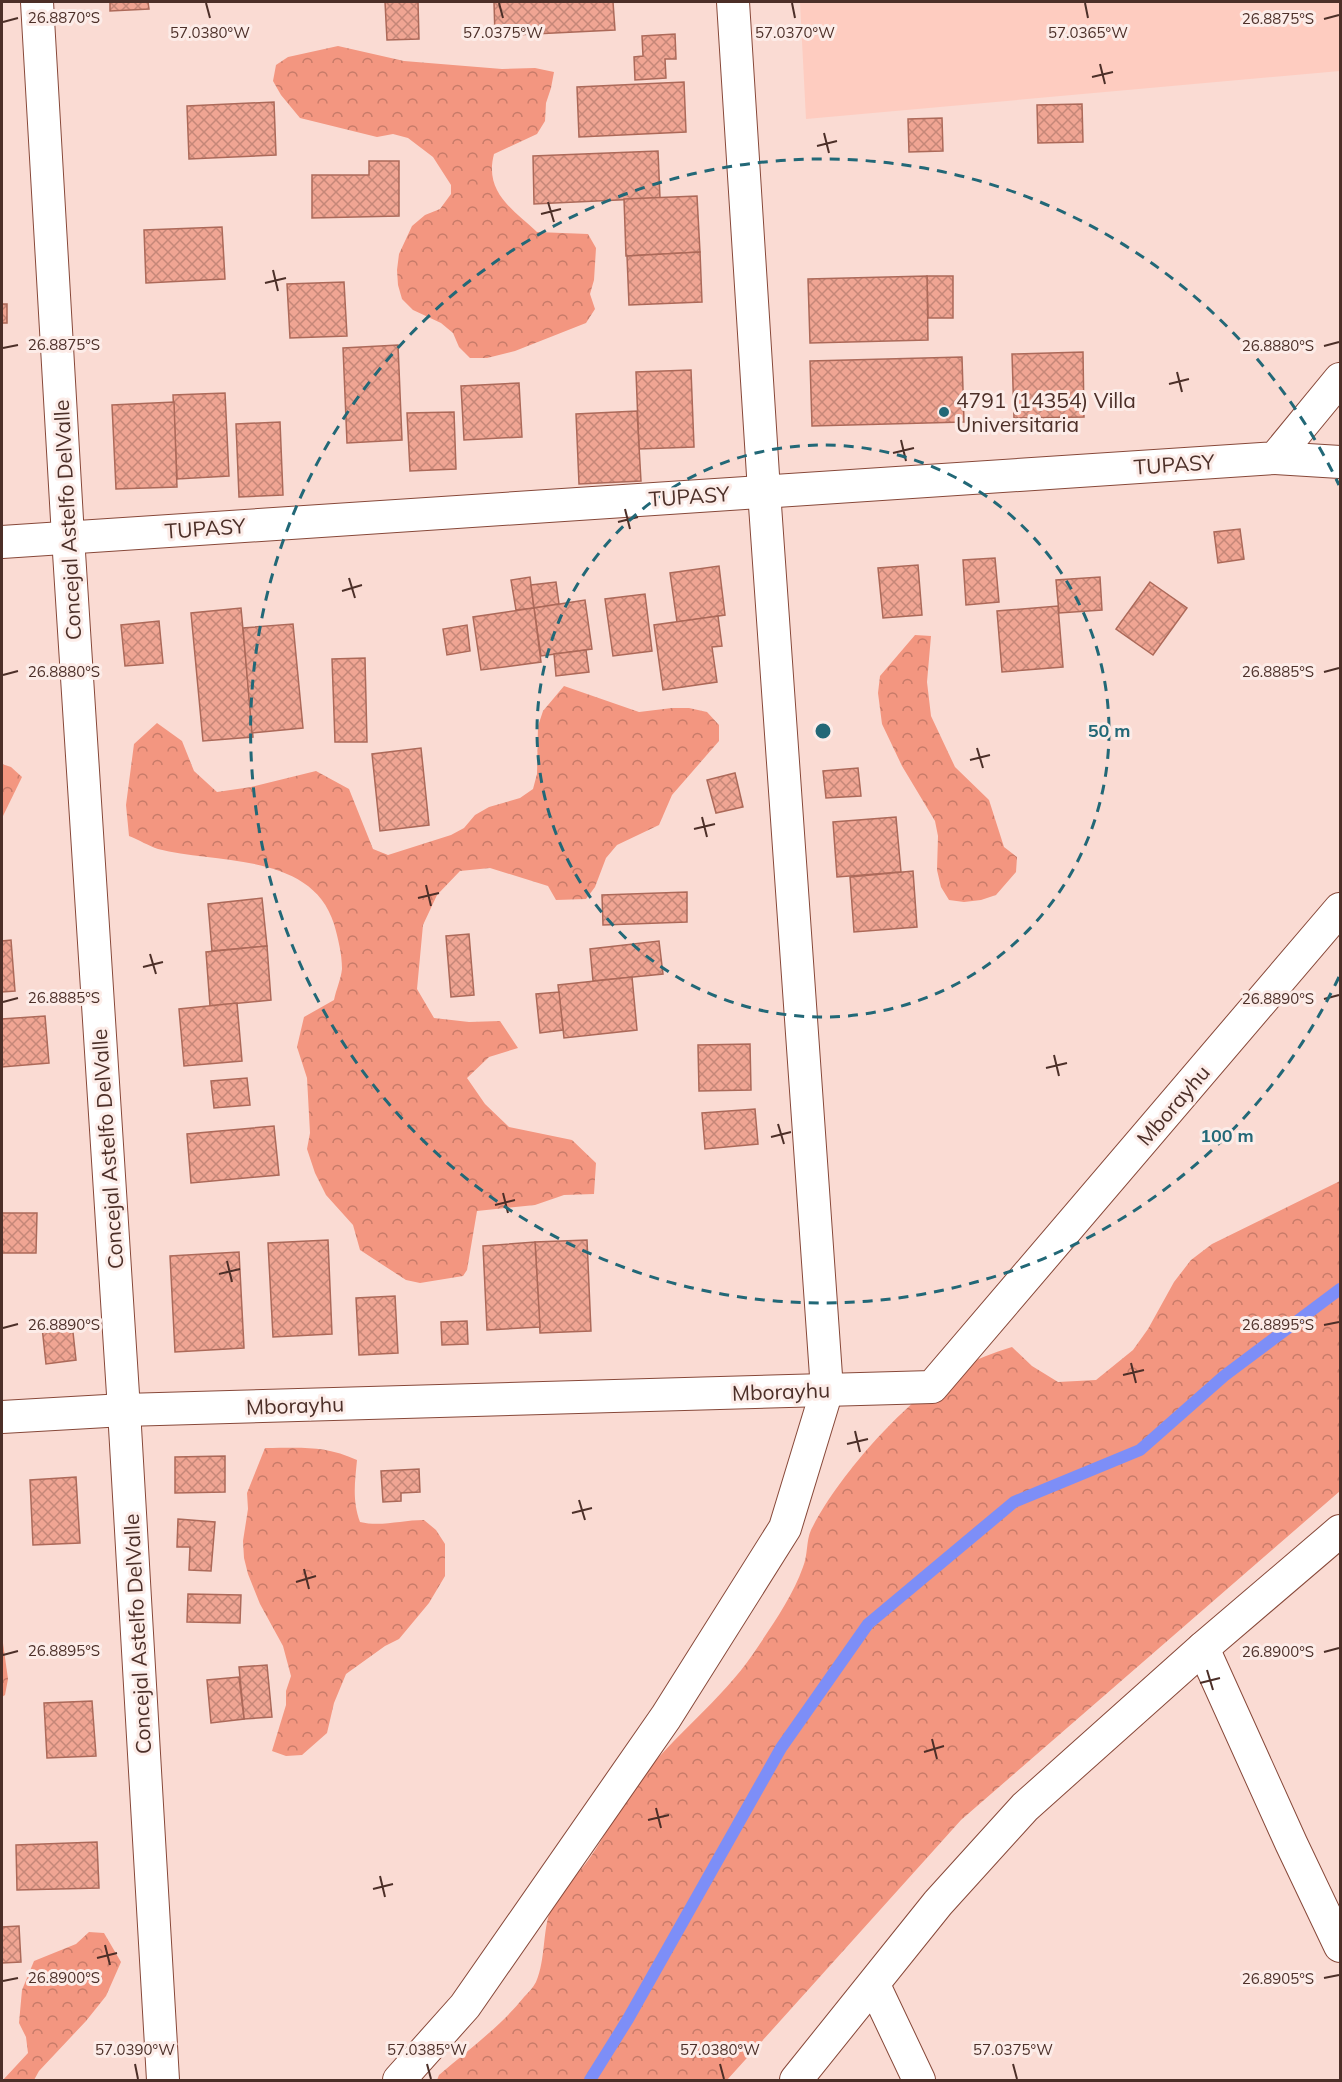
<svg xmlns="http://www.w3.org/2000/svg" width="1342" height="2082" font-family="Mulish,sans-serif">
  <defs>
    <pattern id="forest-crowns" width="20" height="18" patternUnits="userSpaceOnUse" patternTransform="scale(1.5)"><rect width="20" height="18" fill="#f39680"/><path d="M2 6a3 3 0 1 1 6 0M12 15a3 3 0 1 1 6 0" fill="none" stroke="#c77b69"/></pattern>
    <pattern id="building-cross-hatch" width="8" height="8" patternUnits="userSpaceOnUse" patternTransform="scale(1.5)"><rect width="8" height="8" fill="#f0a593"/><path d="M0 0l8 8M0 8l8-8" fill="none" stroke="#c58778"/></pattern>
  </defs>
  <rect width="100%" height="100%" fill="#fadbd3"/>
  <polygon fill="#feccc0" points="800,2 1340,2 1340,71 806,119"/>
  <g fill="url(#forest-crowns)">
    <path d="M338,46L404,61L502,69L535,68L554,72L551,88L546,103L545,121L537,134L494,154C484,192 512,209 537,232L588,234L596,248L594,280L590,294L595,309L586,323L515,351L487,358H470L459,347L453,333L441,323L413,310L402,299L398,285L397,270L399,254L412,226L425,215L440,209L451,194V185L433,157L408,138L393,134L377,137L300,118L281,95L273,81L276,65L288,57Z"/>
    <polygon points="915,635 931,636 927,682 931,716 955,767 989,800 1004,847 1017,857 1016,872 996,895 981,900 964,902 949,900 941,887 937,870 938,836 935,821 902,766 882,724 878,693 880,676"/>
    <path d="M564,686L639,712L672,708H689L707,712L719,725V741L672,795L659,825L617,845L606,858L595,887L586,899L556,900L548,886L490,868L460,871L437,895L423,925L417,989L434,1018L469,1022L500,1021L518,1048L489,1057L467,1078L485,1104L509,1127L572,1140L596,1163L594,1194L564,1195L535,1205L477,1211L467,1270L463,1276L420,1283L406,1280L360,1250L353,1225L326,1195L315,1173L307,1149L310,1133L307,1078L297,1047L304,1017L334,1000C336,990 341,979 342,969C342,954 338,938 334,924C312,852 216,864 158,849C149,846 139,840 129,836L126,805L134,744L157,723L182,741L194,771L217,792L251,787L316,771L349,789L373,849L388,855L451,835L464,828L475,815L489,807L520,798L533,789L537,774L538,726L543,711Z"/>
    <polygon points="2,764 11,767 22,777 2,818"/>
    <path d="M1340,1181V1491L961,1820L727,2080H437L439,2075C468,2050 500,2027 524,1997C528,1993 533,1988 536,1982C546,1959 542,1932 551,1908C556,1891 579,1874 589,1859C607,1834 619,1806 638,1782C673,1736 720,1702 753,1654C771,1627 792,1598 803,1567C808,1555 806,1541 811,1530C838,1476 906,1399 959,1369C976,1359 993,1353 1012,1347L1032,1366L1058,1382L1096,1380L1133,1350L1148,1329L1174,1282L1191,1260L1212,1244Z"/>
    <path d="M265,1448C301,1448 324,1445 357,1460C355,1482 352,1500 360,1522C381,1527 402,1520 424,1520L436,1530L445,1544V1576L429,1603L399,1639L385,1646L346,1674L334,1703L327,1733L302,1755L286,1756L272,1751L286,1705V1691L291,1676L283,1646L260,1604L248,1574L244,1558L243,1541L248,1509L247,1493Z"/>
    <polygon points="2,1636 8,1679 5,1695 2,1697"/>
    <polygon points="89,1932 104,1933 121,1962 106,1996 86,2021 39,2071 34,2080 3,2080 28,2053 26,2037 19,2023 22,1990 34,1961 76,1944"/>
  </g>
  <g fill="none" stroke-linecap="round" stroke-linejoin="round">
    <polyline stroke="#7d8ef7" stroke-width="12" points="590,2080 628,2019 781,1748 868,1624 1014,1502 1140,1450 1224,1376 1340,1289"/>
  </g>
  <g fill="url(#building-cross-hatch)" stroke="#ac6959" stroke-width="1.5">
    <polygon points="110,2 148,2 149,9 110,11"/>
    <polygon points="385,2 418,2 419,39 387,40"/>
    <polygon points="494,2 613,2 615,30 495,36"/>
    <polygon points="675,34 676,59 665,59 666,78 635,80 634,57 643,56 642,36"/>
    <polygon points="684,82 686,132 579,137 577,87"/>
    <polygon points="274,102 276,155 189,159 187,106"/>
    <polygon points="1082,104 1083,142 1038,143 1037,105"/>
    <polygon points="942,118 943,151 909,152 908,119"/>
    <polygon points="658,151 660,198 534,204 533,156"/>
    <polygon points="369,161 399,161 399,216 312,218 312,175 369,175"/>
    <polygon points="697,196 700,252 626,256 624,199"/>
    <polygon points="222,227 225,279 146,283 144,230"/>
    <polygon points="700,252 702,302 629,305 627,256"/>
    <polygon points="927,276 953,276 953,318 928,318"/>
    <polygon points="927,276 928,340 810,343 808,279"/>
    <polygon points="344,282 347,336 290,338 287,284"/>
    <rect x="2" y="304" width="5" height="19"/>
    <polygon points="398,345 402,440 347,443 343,348"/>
    <polygon points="1083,352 1084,417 1014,418 1012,354"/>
    <polygon points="962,357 964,422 812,426 810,361"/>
    <polygon points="691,370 694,447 639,449 636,372"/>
    <polygon points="519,383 522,437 464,440 461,386"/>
    <polygon points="225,393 229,476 177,479 173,395"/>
    <polygon points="174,402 177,487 116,489 112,405"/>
    <polygon points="637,411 641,481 579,484 576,414"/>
    <polygon points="454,412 456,469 410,471 407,413"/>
    <polygon points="280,422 283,495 239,497 236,424"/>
    <polygon points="1240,529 1244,559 1218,563 1214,532"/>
    <polygon points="995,558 999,602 966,605 963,560"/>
    <polygon points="918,565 922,615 883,618 878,568"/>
    <polygon points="719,566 725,615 677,622 670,573"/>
    <polygon points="530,577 534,608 516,610 511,580"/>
    <polygon points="1100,577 1102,610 1059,613 1056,580"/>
    <polygon points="556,582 559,604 534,608 531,585"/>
    <polygon points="1150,582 1187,608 1153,655 1116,629"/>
    <polygon points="645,594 652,651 613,656 605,599"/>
    <polygon points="585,600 592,649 541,656 534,608"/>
    <polygon points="1058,606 1063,667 1002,672 997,611"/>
    <polygon points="241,608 253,737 203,741 191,613"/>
    <polygon points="534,608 541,662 481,670 473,617"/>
    <polygon points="718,616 722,646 712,647 717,682 663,690 654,625"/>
    <polygon points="159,621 163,663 125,666 121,625"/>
    <polygon points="293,624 303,728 252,733 243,628"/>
    <polygon points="467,625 470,651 447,655 443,629"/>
    <polygon points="586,650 589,672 556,676 554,654"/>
    <polygon points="365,658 367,742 335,742 332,659"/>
    <polygon points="421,748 429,825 380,831 372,754"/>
    <polygon points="858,768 861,796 826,798 823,771"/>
    <polygon points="735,773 743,807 716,813 707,780"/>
    <polygon points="896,817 901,872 837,877 833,822"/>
    <polygon points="913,871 917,927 854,932 850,877"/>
    <polygon points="687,892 687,922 603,925 602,895"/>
    <polygon points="262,898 267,946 212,951 208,904"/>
    <polygon points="469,934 474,995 451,997 446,936"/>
    <polygon points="11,940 15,991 2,992 2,941"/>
    <polygon points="659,941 663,974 593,981 590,949"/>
    <polygon points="267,946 271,1000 210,1006 206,952"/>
    <polygon points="632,977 637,1030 564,1038 558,985"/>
    <polygon points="559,992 563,1030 540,1033 536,994"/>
    <polygon points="237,1003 242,1061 184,1066 179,1009"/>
    <polygon points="45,1016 49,1063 2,1067 2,1019"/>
    <polygon points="750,1044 751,1090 699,1091 698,1045"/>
    <polygon points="247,1078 250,1105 214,1108 211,1081"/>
    <polygon points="755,1109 758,1144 705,1149 702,1113"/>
    <polygon points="274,1126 279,1175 191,1183 187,1134"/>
    <polygon points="2,1213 37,1213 36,1253 2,1253"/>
    <polygon points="328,1240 332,1334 273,1337 268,1243"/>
    <polygon points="587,1240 591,1331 540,1333 535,1242"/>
    <polygon points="535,1242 540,1327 487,1330 483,1246"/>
    <polygon points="239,1252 244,1348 175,1352 170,1256"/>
    <polygon points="395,1296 398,1353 359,1355 356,1298"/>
    <polygon points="467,1321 468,1344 442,1345 441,1322"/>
    <polygon points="72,1323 76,1360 46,1364 42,1327"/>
    <polygon points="225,1456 225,1492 175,1493 175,1457"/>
    <polygon points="419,1469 420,1492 401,1493 401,1501 383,1502 381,1471"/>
    <polygon points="76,1477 80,1543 33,1545 30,1480"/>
    <polygon points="178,1519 215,1522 211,1571 189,1570 190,1547 177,1547"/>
    <polygon points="188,1594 241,1595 240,1623 187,1622"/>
    <polygon points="267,1665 272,1717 244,1719 239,1667"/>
    <polygon points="239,1677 244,1719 211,1723 207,1680"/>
    <polygon points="92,1701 96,1756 47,1758 44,1703"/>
    <polygon points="97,1842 99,1888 17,1890 16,1845"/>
    <polygon points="19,1926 21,1962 2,1963 2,1927"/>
  </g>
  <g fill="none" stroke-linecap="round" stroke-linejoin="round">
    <defs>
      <g id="street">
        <polyline points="37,2 68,537 124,1410 163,2080"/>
        <polyline points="1275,458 1340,462"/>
        <polyline points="2,542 1275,458 1340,379"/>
        <polyline points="2,1417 124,1410 932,1387 1340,909"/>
        <polyline points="1203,1648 1291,1843 1340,1946"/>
        <polyline points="874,1985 919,2080"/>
        <polyline points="399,2080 465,2006 666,1717 785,1528 827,1390 764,491 733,2"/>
        <polyline points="796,2080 938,1903 1025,1807 1203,1648 1340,1531"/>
      </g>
    </defs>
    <use href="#street" stroke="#874839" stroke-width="34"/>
    <use href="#street" stroke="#fff" stroke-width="32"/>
  </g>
  <path fill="none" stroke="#4c2f28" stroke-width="2" d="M206,3L210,18M499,3L503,18M792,3L795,18M1085,3L1088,18M1324,19L1339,15M3,22L18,18M1100,64L1105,84M1092,77L1113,72M824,133L829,153M817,146L837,141M548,202L554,222M541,214L561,209M273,270L278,291M265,283L286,278M1324,346L1339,342M3,348L18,345M1177,372L1182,392M1169,384L1189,379M901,440L906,461M893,453L914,448M625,509L630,529M618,522L638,517M349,578L355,598M342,591L362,585M1324,672L1339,668M3,675L18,671M977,748L983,768M970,760L990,755M702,817L707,837M694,829L715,824M426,885L431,906M418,898L439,893M150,954L156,974M143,967L163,962M1324,999L1339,995M3,1002L18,998M1054,1055L1059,1076M1046,1068L1067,1063M778,1124L784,1144M771,1137L791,1132M503,1193L508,1213M495,1205L515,1200M227,1261L232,1282M219,1274L240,1269M1324,1325L1339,1322M3,1328L18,1324M1131,1363L1136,1383M1123,1375L1144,1370M855,1431L860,1452M847,1444L868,1439M579,1500L585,1520M572,1513L592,1508M304,1569L309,1589M296,1582L316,1576M1324,1652L1339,1648M3,1655L18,1651M1207,1670L1213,1690M1200,1683L1220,1678M932,1739L937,1759M924,1752L944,1746M656,1808L661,1828M648,1820L669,1815M380,1876L385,1897M373,1889L393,1884M105,1945L110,1965M97,1958L117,1953M1324,1978L1339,1975M3,1981L18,1978M135,2064L138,2079M427,2064L431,2079M720,2064L724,2079M1013,2064L1017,2079"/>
  <g fill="none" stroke="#226877" stroke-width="3" stroke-dasharray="10 8">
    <circle cx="823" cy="731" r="286"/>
    <path d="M1339 977A572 572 0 1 1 1339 485"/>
  </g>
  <circle fill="#226877" stroke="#fcece8" stroke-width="2" cx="944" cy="412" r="6"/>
  <g text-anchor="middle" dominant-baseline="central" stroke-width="6" stroke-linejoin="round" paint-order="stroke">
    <g font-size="21" fill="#4c2f28" stroke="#fcece8" text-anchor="start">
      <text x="956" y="400">4791 (14354) Villa<tspan x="956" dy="24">Universitaria</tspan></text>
    </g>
    <g font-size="21" fill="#4c2f28" stroke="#fcece8">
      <text transform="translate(1174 464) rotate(-4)">TUPASY</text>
      <text transform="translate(689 496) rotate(-4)">TUPASY</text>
      <text transform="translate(67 520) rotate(-93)">Concejal Astelfo DelValle</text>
      <text transform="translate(205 528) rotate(-4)">TUPASY</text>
      <text transform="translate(1173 1105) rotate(-49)">Mborayhu</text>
      <text transform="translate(107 1149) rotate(-94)">Concejal Astelfo DelValle</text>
      <text transform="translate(781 1391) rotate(-2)">Mborayhu</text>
      <text transform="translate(295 1405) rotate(-2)">Mborayhu</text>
      <text transform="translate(137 1634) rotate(-93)">Concejal Astelfo DelValle</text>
    </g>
  </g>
  <g font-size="15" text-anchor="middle" fill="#4c2f28" stroke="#fcece8" stroke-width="6" stroke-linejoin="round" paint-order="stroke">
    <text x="64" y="23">26.8870°S</text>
    <text x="1278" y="24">26.8875°S</text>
    <text x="210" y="38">57.0380°W</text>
    <text x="503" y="38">57.0375°W</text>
    <text x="795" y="38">57.0370°W</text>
    <text x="1088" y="38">57.0365°W</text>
    <text x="64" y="350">26.8875°S</text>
    <text x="1278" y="351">26.8880°S</text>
    <text x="64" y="677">26.8880°S</text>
    <text x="1278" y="677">26.8885°S</text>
    <text x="64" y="1003">26.8885°S</text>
    <text x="1278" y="1004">26.8890°S</text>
    <text x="64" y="1330">26.8890°S</text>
    <text x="1278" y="1330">26.8895°S</text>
    <text x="64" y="1656">26.8895°S</text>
    <text x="1278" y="1657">26.8900°S</text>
    <text x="64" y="1983">26.8900°S</text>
    <text x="1278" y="1984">26.8905°S</text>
    <text x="135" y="2055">57.0390°W</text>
    <text x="427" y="2055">57.0385°W</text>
    <text x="720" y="2055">57.0380°W</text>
    <text x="1013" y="2055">57.0375°W</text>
  </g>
  <circle cx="823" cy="731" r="9" fill="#226877" stroke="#fcece8" stroke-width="3"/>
  <g font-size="18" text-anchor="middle" font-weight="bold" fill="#226877" stroke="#fcece8" stroke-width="6" stroke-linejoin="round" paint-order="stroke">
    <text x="1109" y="737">50 m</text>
    <text x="1227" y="1142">100 m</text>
  </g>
  <rect width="1342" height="2082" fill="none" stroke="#4c2f28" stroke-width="6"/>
</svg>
